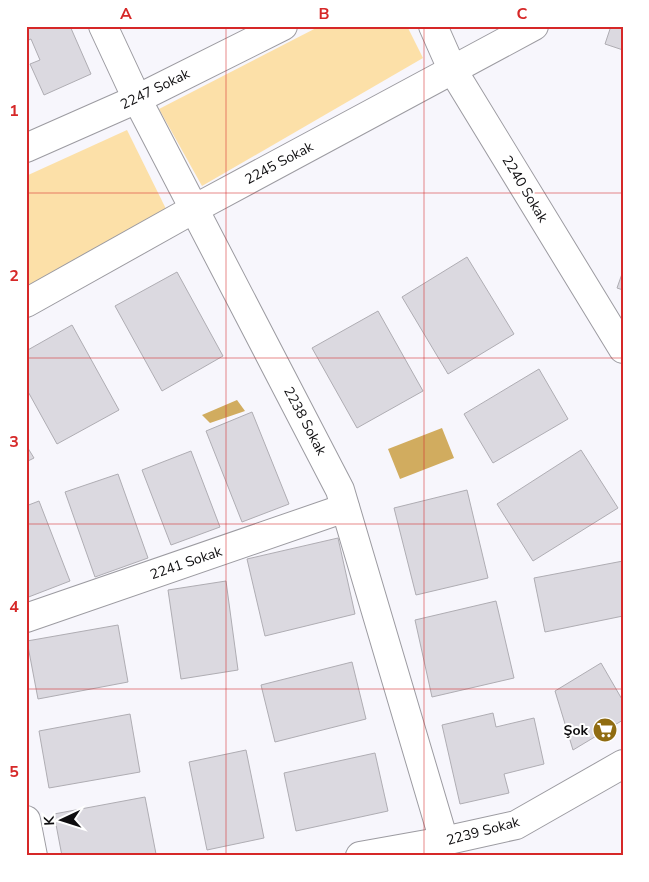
<svg xmlns="http://www.w3.org/2000/svg" width="649" height="882" font-family="'Nunito Sans',sans-serif">
  <rect width="100%" height="100%" fill="#f7f6fc"/>
  <g fill="#fce0a8">
    <polygon points="320,26 407,26 423,58 202,186 159,109"/>
    <polygon points="127,130 170,217 26,298 26,176"/>
  </g>
  <g fill="#d1ac5f">
    <polygon points="237,400 245,411 210,423 202,415"/>
    <polygon points="442,428 454,458 400,479 388,449"/>
  </g>
  <g fill="#dbd9e0" stroke="#afadb3">
    <polygon points="26,26 70,26 91,74 44,95 30,64 40,60 31,39 26,41"/>
    <polygon points="611,26 623,26 623,50 605,44"/>
    <polygon points="467,257 514,334 448,374 402,297"/>
    <polygon points="623,271 623,290 617,288"/>
    <polygon points="177,272 223,356 162,391 115,306"/>
    <polygon points="378,311 423,391 357,428 312,348"/>
    <polygon points="72,325 119,410 57,444 26,388 26,351"/>
    <polygon points="539,369 568,419 493,463 464,414"/>
    <polygon points="252,412 289,504 242,522 206,431"/>
    <polygon points="26,445 34,458 26,462"/>
    <polygon points="581,450 618,508 533,561 497,504"/>
    <polygon points="191,451 220,527 171,545 142,470"/>
    <polygon points="118,474 148,558 95,577 65,492"/>
    <polygon points="467,490 488,578 416,595 394,508"/>
    <polygon points="39,501 70,581 26,598 26,506"/>
    <polygon points="338,538 355,614 265,636 247,559"/>
    <polygon points="623,561 623,616 545,632 534,578"/>
    <polygon points="226,581 238,670 181,679 168,590"/>
    <polygon points="496,601 514,678 432,697 415,620"/>
    <polygon points="118,625 128,682 38,699 27,641"/>
    <polygon points="352,662 366,719 275,742 261,685"/>
    <polygon points="601,663 623,701 623,720 573,750 555,691"/>
    <polygon points="493,713 496,727 534,718 544,764 504,774 509,793 460,804 442,725"/>
    <polygon points="130,714 140,772 49,788 39,731"/>
    <polygon points="246,750 264,838 207,850 189,762"/>
    <polygon points="375,753 388,811 296,831 284,773"/>
    <polygon points="145,797 156,854 62,856 54,814"/>
  </g>
  <g fill="none" stroke-linecap="round" stroke-linejoin="round">
    <defs>
      <g id="minor">
        <polyline points="103,26 137,99 340,490 444,841"/>
        <polyline points="433,26 452,69 623,349"/>
        <polyline points="26,148 137,99 283,26"/>
        <polyline points="26,303 194,209 534,26"/>
        <polyline points="26,618 345,508"/>
        <polyline points="26,820 33,856"/>
        <polyline points="360,856 444,841 516,825 623,764"/>
      </g>
    </defs>
    <use href="#minor" stroke="#9c9ba1" stroke-width="30"/>
    <use href="#minor" stroke="#fff" stroke-width="28"/>
  </g>
  <path fill="none" stroke="#d62828" stroke-width="1" stroke-opacity="0.55" d="M226,26V856M424,26V856M26,193H623M26,358H623M26,524H623M26,689H623"/>
  <defs>
    <symbol id="supermarket-disc" viewBox="-11 -11 22 22"><circle r="9.5" fill="#906c11" stroke="#fff"/><path d="M-6-5.5h2.5l.6 2H6L4.5 2H-2.5L-4.4-4H-6ZM-1.5 3.2a1.3 1.3 0 1 0 .1 0ZM3 3.2a1.3 1.3 0 1 0 .1 0Z" fill="#fff"/></symbol>
  </defs>
  <g fill-rule="evenodd">
    <use href="#supermarket-disc" x="591" y="716" width="28" height="28"/>
  </g>
  <g text-anchor="middle" dominant-baseline="central" stroke-width="4" stroke-linejoin="round" paint-order="stroke">
    <g font-size="14" fill="#0e0d0f" stroke="#fff">
      <text transform="translate(155 89) rotate(-26)">2247 Sokak</text>
      <text transform="translate(279 163) rotate(-28)">2245 Sokak</text>
      <text transform="translate(525 189) rotate(59)">2240 Sokak</text>
      <text transform="translate(305 421) rotate(62)">2238 Sokak</text>
      <text transform="translate(186 563) rotate(-19)">2241 Sokak</text>
      <text transform="translate(483 831) rotate(-15)">2239 Sokak</text>
    </g>
    <g font-size="14" font-weight="bold" fill="#0e0d0f" stroke="#fff" text-anchor="end">
      <text x="588" y="730">Şok</text>
    </g>
  </g>
  <rect width="649" height="882" fill="none" stroke="#ffffff" stroke-width="55"/>
  <g transform="translate(62 820) rotate(266)" stroke="#ffffff" stroke-width="4" paint-order="stroke">
  <path d="M0-4L9 19L0 12L-9 19Z" fill="#0e0d0f"/>
  <text y="-8" font-size="14" font-weight="bold" text-anchor="middle" fill="#0e0d0f">K</text>
  </g>
  <rect x="28" y="28" width="594" height="826" fill="none" stroke="#d62828" stroke-width="2"/>
  <g font-size="16" text-anchor="middle" font-weight="bold" fill="#d62828">
    <text x="126" y="19">A</text>
    <text x="324" y="19">B</text>
    <text x="522" y="19">C</text>
    <text x="14" y="116">1</text>
    <text x="14" y="281">2</text>
    <text x="14" y="447">3</text>
    <text x="14" y="612">4</text>
    <text x="14" y="777">5</text>
  </g>
</svg>
